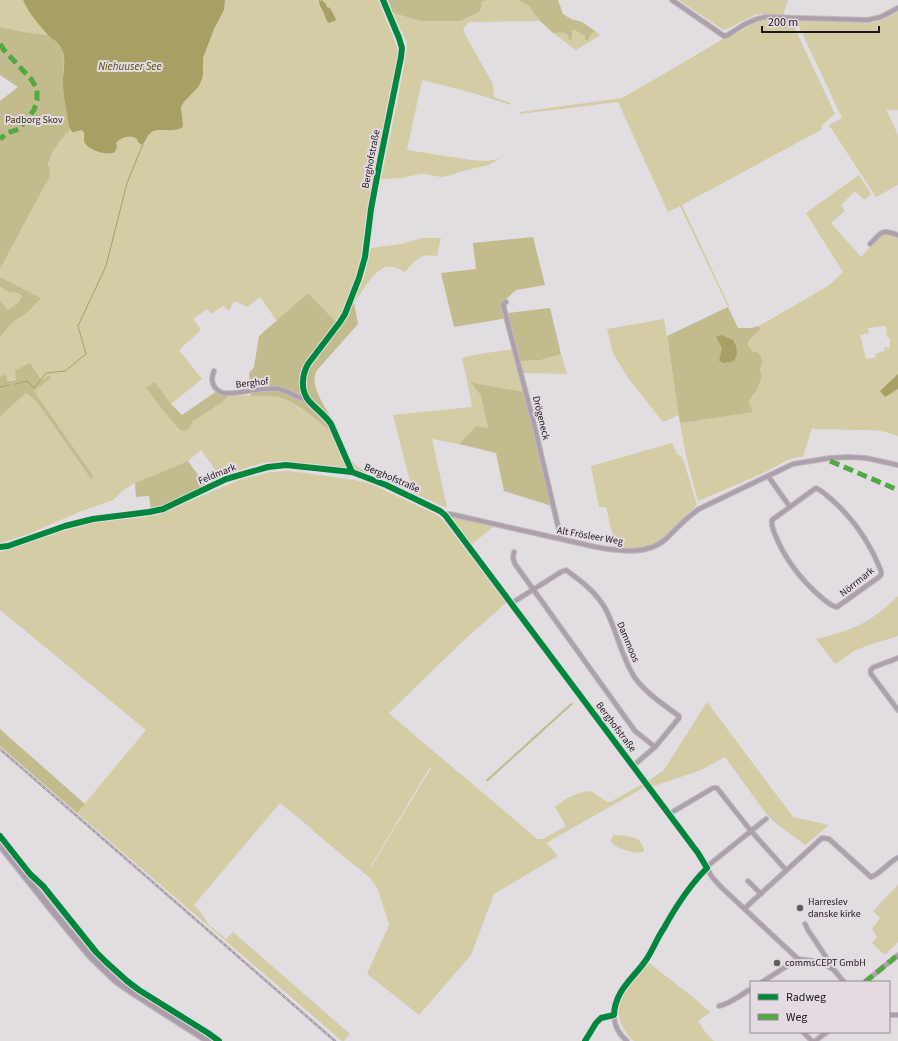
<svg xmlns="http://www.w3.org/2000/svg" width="898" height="1041" font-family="'Source Sans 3',sans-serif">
  <rect width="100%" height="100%" fill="#e2dde1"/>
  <g fill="#d3cca4" fill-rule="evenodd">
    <polygon points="0,0 23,0 25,5 49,35 24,32 0,27"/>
    <path d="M225,0H378L397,47L398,54L386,110L360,264L345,305L336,322L308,293L277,321L260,297L247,307L234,301L229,311L223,306L211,314L207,309L193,319L200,328L199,332L179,350L202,379L171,404L155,382L147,388L173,422L182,430L192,422L221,403L229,396L266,395L281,397L290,401L327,427L336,425L351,460L358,467L368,474L346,468L282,461L263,463L245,468L221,478L201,450L188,461L135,483L125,489L113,500L79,512L31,533L0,543V418L5,412L26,393L37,402L91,479L94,477L34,391L51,378L50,375L41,380L16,379L6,381V374L0,377V337L12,323L28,312L41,298L0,277V269L50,176C50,171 47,166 49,161C54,151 61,137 70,130L72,132L82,130L85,134C82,149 98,151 109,154L117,146L116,143C127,132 133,136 144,144L150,133L153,131L163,130L181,111V107L184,102L199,86L202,79L203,73V58L214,29L224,10Z"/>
    <polygon points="487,0 518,0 529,5 540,21 469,22 463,29 467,38 490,79 493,85 494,97 511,103 511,105 473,93 422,80 407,150 471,160 486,161 500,159 488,165 463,171 448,176 441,177 425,174 420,174 402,178 381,179 399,93 407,49 407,43 393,13 422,21 427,21 466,19 479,12 481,9 481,4 482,2"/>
    <polygon points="679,0 788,0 783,15 760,14 754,15 725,30 722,29"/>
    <path d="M898,12V110C895,111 889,109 886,109L898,135V185L876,197L829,125L842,118L796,20L839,22L872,23L883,20Z"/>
    <polygon points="766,20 791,20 835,114 822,125 821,127 822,129 819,131 682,205 729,306 728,307 680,206 668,212 618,102 520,114 520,112 615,99 622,98 669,71 728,36 733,33 734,35 754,23"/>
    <path d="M572,30C578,30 585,35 588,40L591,34L595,31L601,35L576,50L553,33L559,32L568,35Z"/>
    <path d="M859,175L871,194L864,200L855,191L841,205L845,211L831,223L861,257L881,235C887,232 892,235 898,238V436C882,429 871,430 854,430C841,430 829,429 816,429L812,428L803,457C789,456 776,467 763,473C742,482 720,492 698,501L686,456L680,423L711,418L749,404L750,399L756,391L762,377L760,370L762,363L748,346L749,340L760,330L759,326L828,286L834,281L843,272L806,213ZM886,326L887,337L890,339V348L884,347L885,351L875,354L876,357L866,359L860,335L869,333L868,328Z"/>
    <path d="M422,238H441L437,256C420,253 415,261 405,272C402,271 398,268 394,267C377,262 363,291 354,303L365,274L371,248L401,244Z"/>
    <polygon points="0,287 9,292 18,293 23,296 19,302 8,310 0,301"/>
    <polygon points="664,319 679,415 663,422 628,378 613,353 607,329"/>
    <polygon points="513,349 524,392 474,383 471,384 481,396 488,428 476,426 459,444 432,439 447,508 413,493 393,415 472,407 467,380 462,358 473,355"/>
    <polygon points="561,354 567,374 522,373 519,361 541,360"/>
    <polygon points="672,443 677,454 682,457 684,462 697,505 664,538 656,543 649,546 640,548 616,549 606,507 599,507 591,466"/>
    <path d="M288,471L306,473L355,480L371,484L437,515L443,520L504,600L507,602L464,640L389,713C438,756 489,797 537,839H543L566,826L555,807C566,798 577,792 591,791L607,802H610L641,785L645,787L546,843L558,856L494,894L471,955L419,1015L367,974L389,925L378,889L370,878L312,830V829L280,803L194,905L202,914L209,925L226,939L233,932L350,1034L344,1041H342L77,813L146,730L0,610V552L78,526L96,522L145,517L160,514L239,480L270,472ZM430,767L431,768L371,867H370Z"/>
    <polygon points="453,516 493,527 471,545 451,520 451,518"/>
    <path d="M898,596V636L866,646L854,651L835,664L816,639C832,635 849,631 863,623C876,616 888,606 898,596Z"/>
    <polygon points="707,702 793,817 829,825 805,845 792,835 778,825 767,815 725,757 701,770 651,787 646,782 664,770"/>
    <path d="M614,835C620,835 635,836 640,841C641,843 643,847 644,849L643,852C634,854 617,849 611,842L612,837Z"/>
    <polygon points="898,885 898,942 885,955 872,943 877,937 872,929 880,918 873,911"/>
    <path d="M649,963L694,998L710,1012L698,1021L708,1036L714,1041H634C622,1031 614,1014 622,999C627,986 640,974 649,963Z"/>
  </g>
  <g fill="#c2bb8e">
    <polygon points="388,0 487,0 482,2 481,4 481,9 479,12 461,21 421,21 393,13"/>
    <path d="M518,0H558L563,14L571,19L582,22L595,31L591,34L588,40H585V36L575,30H572V39L569,40L568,35C563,32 559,32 553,33L540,21L529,6Z"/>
    <path d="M0,27L24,32L49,35L56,42L62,49L64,57L63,82L69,127L70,130C61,138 52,152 48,164L50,172V176L0,269V101L18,87L0,75Z"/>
    <polygon points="533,237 545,285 516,290 506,299 508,313 550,308 561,354 541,360 519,361 508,318 454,327 441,273 476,269 473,243"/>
    <polygon points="0,277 41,298 28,312 12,323 0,337 0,301 8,310 19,302 22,296 18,293 9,292 0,287"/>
    <path d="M308,293L336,322L340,316L345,305L354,303L358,324L318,369C317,370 315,374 315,375C311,389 329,413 336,425L327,428C315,419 296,402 282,398C273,395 261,396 251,396L249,373L254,367L259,336Z"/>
    <polygon points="728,307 738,328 751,328 759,326 760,330 749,340 748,345 752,351 758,353 761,357 762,363 760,370 762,377 756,391 750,399 749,404 753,412 680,423 667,336"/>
    <polygon points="30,363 41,380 50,375 51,378 34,391 94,477 91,479 37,402 26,393 5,412 0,418 0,377 6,374 7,381 16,380 15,371"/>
    <path d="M155,382L171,404L182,415L217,391L229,396L221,403L192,422C191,426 188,431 183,431C178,431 151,394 146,388Z"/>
    <polygon points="471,383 474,383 524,392 552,506 504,491 496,453 459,444 476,426 488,428 481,396"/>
    <polygon points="188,461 205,485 169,503 151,509 149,496 136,497 135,483"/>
    <polygon points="571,703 573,704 487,782 486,780"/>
    <polygon points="0,729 85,804 77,813 0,746"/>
  </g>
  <g fill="#a79f63">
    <path d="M23,0H225L224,10L214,29L203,58V74L202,79L199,86L184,102L181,107L183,127C174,133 163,128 154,131C147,133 147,141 142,145L138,142L137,139C129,134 122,137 116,143C118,147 116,151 113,153C105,155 89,150 85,143C82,137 87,135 82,130L74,132H72L69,127C67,112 63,97 63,81C63,71 67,57 61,48C58,42 52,39 48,35C40,26 27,11 23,0Z"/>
    <path d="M319,0H320V2L321,0C325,2 326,4 327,7L330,8L336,19L335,21L328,23C326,19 324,14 323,11C321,7 319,5 319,0Z"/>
    <polygon points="721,335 733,340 736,346 737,354 734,361 724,363 719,361 722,348 716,337"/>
    <polygon points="898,374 898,389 885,397 880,391"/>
  </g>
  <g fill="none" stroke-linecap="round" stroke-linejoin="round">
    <g stroke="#a79f63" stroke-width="1">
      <polyline points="15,384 27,381 34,388 46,373 65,371 86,354 78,326 106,266 127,183 143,144"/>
      <polyline points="0,387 9,385"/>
    </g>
    <defs>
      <g id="minor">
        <path d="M672,0L724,36L728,35C740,27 751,19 766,17L868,20L881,17L898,8"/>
        <path d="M870,244C882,232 881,229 898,235"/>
        <polyline points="506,302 503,305 534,424 561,539"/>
        <path d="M214,371C212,376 211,381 214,386C216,389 219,392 223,393C229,394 236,393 242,392C254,390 267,388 279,389C289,391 297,398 308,400"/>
        <path d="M352,472L331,424C325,415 316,409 309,401C300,390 302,375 308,364L340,322L345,314L359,278L365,257L371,209L380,161L401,57L402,48L399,38L383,0"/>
        <polyline points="768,476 790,507"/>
        <path d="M816,488C821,490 826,495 831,499C854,519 870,543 881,571V575L879,577L837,607C832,607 826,601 822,598C801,580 784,558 774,532C773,528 771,525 772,520Z"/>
        <path d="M445,515L450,514L596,547C619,551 648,556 667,538C677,528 687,517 699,509L793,464L830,458L849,457L866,458L898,465"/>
        <polyline points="93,519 149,512 163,509 226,479 268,467 286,465 352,472 386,485 440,511 445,515 698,853 712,877 721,887 798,959 820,962 826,965 834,970 844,982"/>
        <polyline points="514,552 513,558 515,564 635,731 655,747"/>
        <path d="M512,603L561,572L566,570C581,581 595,591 605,608C617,630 621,657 635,678C646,693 664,705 679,716V718L655,747L633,766"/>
        <path d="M898,658L874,667C871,669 870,670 871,674L898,710"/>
        <polyline points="669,814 713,788 717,788 751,831 786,870"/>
        <polyline points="748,881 761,894"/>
        <path d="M745,908L822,838L829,839L871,877C879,875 888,863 897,858"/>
        <polyline points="805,924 808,930 826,957 827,961 826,965"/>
        <polyline points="762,982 798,959"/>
        <polyline points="865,982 898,955"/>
        <path d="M719,1006C732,1003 740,995 751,989"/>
        <polyline points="889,1015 898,1015"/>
        <polyline points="803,1032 812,1041"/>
        <polyline points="585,1041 596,1023 601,1018 614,1015"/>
        <path d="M627,1041C616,1032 612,1019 615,1005C619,988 636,975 646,960C655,947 661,932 669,918C681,899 695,881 710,864L766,819"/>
        <polyline points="815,1041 827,1032"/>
      </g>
      <polyline id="secondary" points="0,845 55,914 90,956 117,982 136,995 208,1041"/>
    </defs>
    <use href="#minor" stroke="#bebbbd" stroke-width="6"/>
    <use href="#secondary" stroke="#bebbbd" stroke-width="8"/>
    <use href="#minor" stroke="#ad9fab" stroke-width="4"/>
    <use href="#secondary" stroke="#ac9daa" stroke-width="5.5"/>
    <defs>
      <polyline id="rail" points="0,749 335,1041"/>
    </defs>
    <use href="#rail" stroke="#a69ca4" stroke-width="2.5"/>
    <use href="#rail" stroke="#e4dbe2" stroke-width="1" stroke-dasharray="3" stroke-linecap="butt"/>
    <g stroke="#52a943" stroke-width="5" stroke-dasharray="10 5" stroke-linecap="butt">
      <polyline points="0,44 4,50 31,79 37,89 37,100 34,110 23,124 19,129 7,133 0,139"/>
      <polyline points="830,461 898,490"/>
      <polyline points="865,982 898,955"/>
    </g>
    <defs>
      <g id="cycleway">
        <path d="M352,472L331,424C325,415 316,409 309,401C300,390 302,375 308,364L340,322L345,314L359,278L365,257L371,209L380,161L401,57L402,48L399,38L383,0"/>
        <path d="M0,547L8,546L65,526L93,519L149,512L163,509L226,479L268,467L286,465L352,472L386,485L440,511L445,515L698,853L707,868C691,884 675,908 664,928C657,938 653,950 646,960C633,979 615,990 614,1015L601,1018L596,1023L585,1041"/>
        <polyline points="0,836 30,874 43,886 96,952 106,962 127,981 139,990 208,1033 219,1041"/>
      </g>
    </defs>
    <use href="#cycleway" stroke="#e4dbe2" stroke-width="8"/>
    <use href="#cycleway" stroke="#00873e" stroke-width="6"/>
  </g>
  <g fill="#615e60" stroke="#e4dbe2" stroke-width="1.5">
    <circle cx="800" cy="908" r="4"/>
    <circle cx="777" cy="963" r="4"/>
  </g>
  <g text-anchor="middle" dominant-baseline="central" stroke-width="4" stroke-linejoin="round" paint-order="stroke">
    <g font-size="10" fill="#36320d" stroke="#e4dbe2">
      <text x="34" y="120">Padborg Skov</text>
    </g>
    <g font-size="10" fill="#1c191b" stroke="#e4dbe2">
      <text transform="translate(371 159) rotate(-79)">Berghofstraße</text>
      <text transform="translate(252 383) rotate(-6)">Berghof</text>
      <text transform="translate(541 418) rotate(76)">Drögeneck</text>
      <text transform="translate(217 474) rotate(-22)">Feldmark</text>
      <text transform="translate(392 478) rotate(23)">Berghofstraße</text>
      <text transform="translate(590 536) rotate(10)">Alt Frösleer Weg</text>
      <text transform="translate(857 582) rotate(-39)">Nörrmark</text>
      <text transform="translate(628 642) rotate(67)">Dammoos</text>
      <text transform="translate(616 727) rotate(53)">Berghofstraße</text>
    </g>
    <g font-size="10" fill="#1c191b" stroke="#e4dbe2" text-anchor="start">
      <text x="808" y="902">Harreslev<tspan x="808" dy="12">danske kirke</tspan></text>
      <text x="785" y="963">commsCEPT GmbH</text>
    </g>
    <g font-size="11" font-style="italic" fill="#534d08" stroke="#e4dbe2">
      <text x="130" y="66">Niehuuser See</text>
    </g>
  </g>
  <rect x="750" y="981" width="140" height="52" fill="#e4dbe2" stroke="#948d92"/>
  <rect x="758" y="994" width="20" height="6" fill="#00873e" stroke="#948d92"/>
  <text x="786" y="1001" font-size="12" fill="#1c191b">Radweg</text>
  <rect x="758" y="1014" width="20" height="6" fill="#52a943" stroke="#948d92"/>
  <text x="786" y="1021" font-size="12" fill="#1c191b">Weg</text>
  <path d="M762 26v6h117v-6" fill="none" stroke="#1c191b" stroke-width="2"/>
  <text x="768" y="26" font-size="12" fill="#1c191b" stroke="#e4dbe2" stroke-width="3" paint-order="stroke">200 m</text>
</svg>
